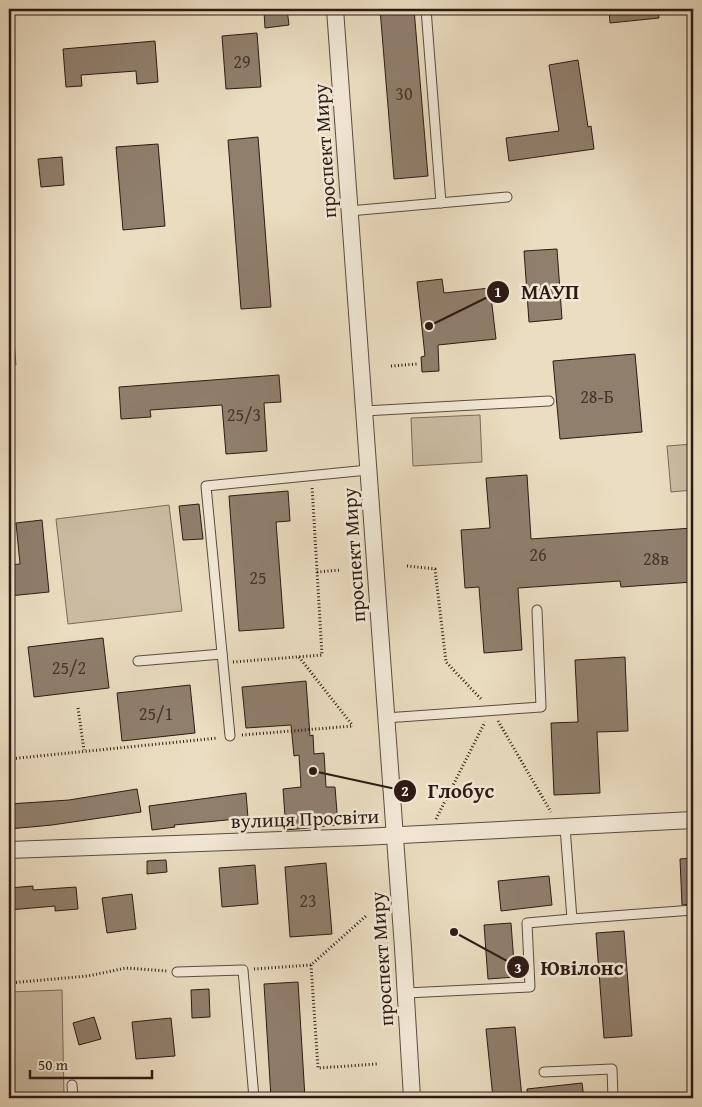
<svg xmlns="http://www.w3.org/2000/svg" width="702" height="1107" font-family="'Gentium Book Plus',serif">
  <rect width="100%" height="100%" fill="#ebddc1"/>
  <filter id="stains"><feTurbulence type="fractalNoise" baseFrequency=".004" numOctaves="4"/><feColorMatrix values="0 0 0 0 .2 0 0 0 0 .09 0 0 0 0 .02 0 0 0 .5 -.17"/></filter>
  <radialGradient id="worn" r=".72"><stop offset=".6" stop-color="#630" stop-opacity="0"/><stop offset="1" stop-color="#630" stop-opacity=".3"/></radialGradient>
  <g fill="#cbbca3" stroke="#7c6b5b">
    <polygon points="10,292 16,365 9,365 9,293"/>
    <polygon points="480,415 482,462 413,466 411,418"/>
    <polygon points="693,444 693,490 671,492 667,446"/>
    <polygon points="169,505 182,611 68,624 56,519"/>
    <polygon points="62,990 64,1098 9,1098 9,992"/>
  </g>
  <g fill="#907f6d" stroke="#2d1a13">
    <polygon points="287,9 289,25 265,28 264,11"/>
    <polygon points="380,9 414,9 428,176 394,179"/>
    <polygon points="609,9 658,9 659,18 610,23"/>
    <polygon points="257,33 261,87 226,89 222,36"/>
    <polygon points="155,41 158,82 137,84 136,71 81,75 82,86 66,87 63,49"/>
    <polygon points="578,60 588,127 591,126 594,149 509,161 506,138 559,131 549,65"/>
    <polygon points="258,137 271,307 241,309 228,140"/>
    <polygon points="158,144 165,226 123,230 116,147"/>
    <polygon points="62,157 64,185 41,187 38,159"/>
    <polygon points="557,249 562,319 529,322 524,251"/>
    <polygon points="442,279 444,293 490,288 496,339 438,345 439,371 422,372 421,357 425,356 417,282"/>
    <polygon points="635,354 642,432 560,439 553,361"/>
    <polygon points="279,375 281,402 264,403 267,451 226,454 222,405 150,410 151,417 121,419 119,387"/>
    <polygon points="527,475 531,539 693,528 693,582 621,587 620,581 518,588 522,650 484,653 479,587 465,588 461,530 490,528 486,478"/>
    <polygon points="288,491 290,521 276,522 284,628 239,631 229,496"/>
    <polygon points="199,504 203,539 183,540 179,506"/>
    <polygon points="42,520 49,592 9,596 9,565 20,564 16,523"/>
    <polygon points="103,638 109,688 34,697 28,647"/>
    <polygon points="625,657 628,731 597,732 600,793 554,795 551,723 578,722 575,660"/>
    <polygon points="306,681 310,736 313,735 314,754 324,753 326,787 335,787 338,825 286,830 283,789 301,787 299,755 294,756 291,725 246,728 242,687"/>
    <polygon points="190,685 195,733 122,741 117,693"/>
    <polygon points="137,789 141,812 52,825 9,829 9,804 69,800"/>
    <polygon points="246,793 248,818 174,825 175,827 152,830 149,806"/>
    <polygon points="693,858 693,904 682,905 680,859"/>
    <polygon points="166,860 167,872 147,874 147,861"/>
    <polygon points="326,863 332,934 290,937 285,867"/>
    <polygon points="255,865 258,904 222,907 219,868"/>
    <polygon points="549,876 552,905 501,911 498,881"/>
    <polygon points="33,886 33,890 76,887 78,909 55,911 55,906 9,910 9,888"/>
    <polygon points="132,894 136,929 107,933 102,898"/>
    <polygon points="511,923 515,977 488,979 484,925"/>
    <polygon points="624,931 632,1036 604,1038 596,933"/>
    <polygon points="298,982 305,1098 271,1098 264,984"/>
    <polygon points="209,989 210,1017 192,1018 191,990"/>
    <polygon points="94,1017 101,1039 79,1045 73,1023"/>
    <polygon points="171,1018 175,1056 136,1059 132,1022"/>
    <polygon points="515,1027 522,1098 493,1098 486,1029"/>
    <polygon points="582,1083 584,1098 527,1098 527,1089"/>
  </g>
  <g fill="none" stroke-linecap="round" stroke-linejoin="round">
    <defs>
      <g id="lane">
        <polyline points="426,9 441,203"/>
        <polyline points="349,211 507,197"/>
        <polyline points="364,411 549,401"/>
        <polyline points="138,661 222,654"/>
        <polyline points="385,718 541,707 537,610"/>
        <polyline points="230,736 206,486 368,470"/>
        <polyline points="572,919 693,910"/>
        <polyline points="177,972 243,970 254,1098"/>
        <polyline points="406,993 530,987 527,923 572,919 565,827"/>
        <polyline points="544,1072 612,1069 613,1098"/>
        <polyline points="72,1085 73,1098"/>
      </g>
      <g id="street">
        <polyline points="335,9 403,948 412,1098"/>
        <polyline points="9,850 362,837 693,820"/>
      </g>
    </defs>
    <use href="#lane" stroke="#5c4b3e" stroke-width="11"/>
    <use href="#street" stroke="#5c4b3e" stroke-width="18"/>
    <g stroke="#2d1a13" stroke-width="3" stroke-dasharray="1 2.5" stroke-linecap="butt">
      <polyline points="391,366 417,364"/>
      <polyline points="407,566 435,569 446,662 481,699"/>
      <polyline points="317,572 341,570"/>
      <polyline points="299,657 353,726"/>
      <polyline points="233,662 322,655 312,486"/>
      <polyline points="78,708 84,750"/>
      <polyline points="498,721 551,812"/>
      <polyline points="242,735 353,726"/>
      <polyline points="9,759 218,738"/>
      <polyline points="436,819 485,722"/>
      <polyline points="311,965 318,1068 377,1064"/>
      <polyline points="254,969 311,965 367,915"/>
      <polyline points="9,983 88,976 126,968 167,971"/>
    </g>
    <use href="#lane" stroke="#f2e9d7" stroke-width="9"/>
    <use href="#street" stroke="#f2e9d7" stroke-width="16"/>
  </g>
  <g text-anchor="middle" dominant-baseline="central" stroke-width="5" stroke-linejoin="round" paint-order="stroke">
    <g font-size="18" fill="#46332a">
      <text x="242" y="61">29</text>
      <text x="404" y="93">30</text>
      <text x="597" y="396">28-Б</text>
      <text x="244" y="414">25/3</text>
      <text x="538" y="554">26</text>
      <text x="656" y="558">28в</text>
      <text x="258" y="577">25</text>
      <text x="69" y="667">25/2</text>
      <text x="156" y="713">25/1</text>
      <text x="308" y="900">23</text>
    </g>
    <g font-size="20" fill="#2d1a13" stroke="#f2e9d7">
      <text transform="translate(324 151) rotate(-94)">проспект Миру</text>
      <text transform="translate(353 555) rotate(-94)">проспект Миру</text>
      <text transform="translate(305 818) rotate(-2)">вулиця Просвіти</text>
      <text transform="translate(381 959) rotate(-94)">проспект Миру</text>
    </g>
  </g>
  <path fill="none" stroke="#2d1a13" stroke-width="2" d="M429 326L498 292M313 771L405 791M454 932L518 967"/>
  <g fill="#2d1a13" stroke="#f2e9d7" stroke-width="2">
    <circle cx="429" cy="326" r="5"/>
    <circle cx="313" cy="771" r="5"/>
    <circle cx="454" cy="932" r="5"/>
    <circle cx="498" cy="292" r="12"/>
    <circle cx="405" cy="791" r="12"/>
    <circle cx="518" cy="967" r="12"/>
  </g>
  <g font-size="15" text-anchor="middle" font-weight="bold" fill="#fff">
    <text x="498" y="297">1</text>
    <text x="405" y="796">2</text>
    <text x="518" y="973">3</text>
  </g>
  <g font-size="21" text-anchor="middle" font-weight="bold" fill="#2d1a13" stroke="#f2e9d7" stroke-width="5" stroke-linejoin="round" paint-order="stroke">
    <text x="550" y="299">МАУП</text>
    <text x="461" y="798">Глобус</text>
    <text x="582" y="975">Ювілонс</text>
  </g>
  <rect width="702" height="1107" fill="none" stroke="#ebddc1" stroke-width="30"/>
  <rect x="10" y="10" width="682" height="1087" fill="none" stroke="#2d1a13" stroke-width="2.5"/>
  <rect x="15" y="15" width="672" height="1077" fill="none" stroke="#2d1a13"/>
  <path d="M30 1070v8h122v-8" fill="none" stroke="#2d1a13" stroke-width="2.5"/>
  <text x="38" y="1070" font-size="15" fill="#2d1a13" stroke="#f2e9d7" stroke-width="4" paint-order="stroke">50 m</text>
  <rect width="100%" height="100%" filter="url(#stains)"/>
  <rect width="100%" height="100%" fill="url(#worn)"/>
</svg>
